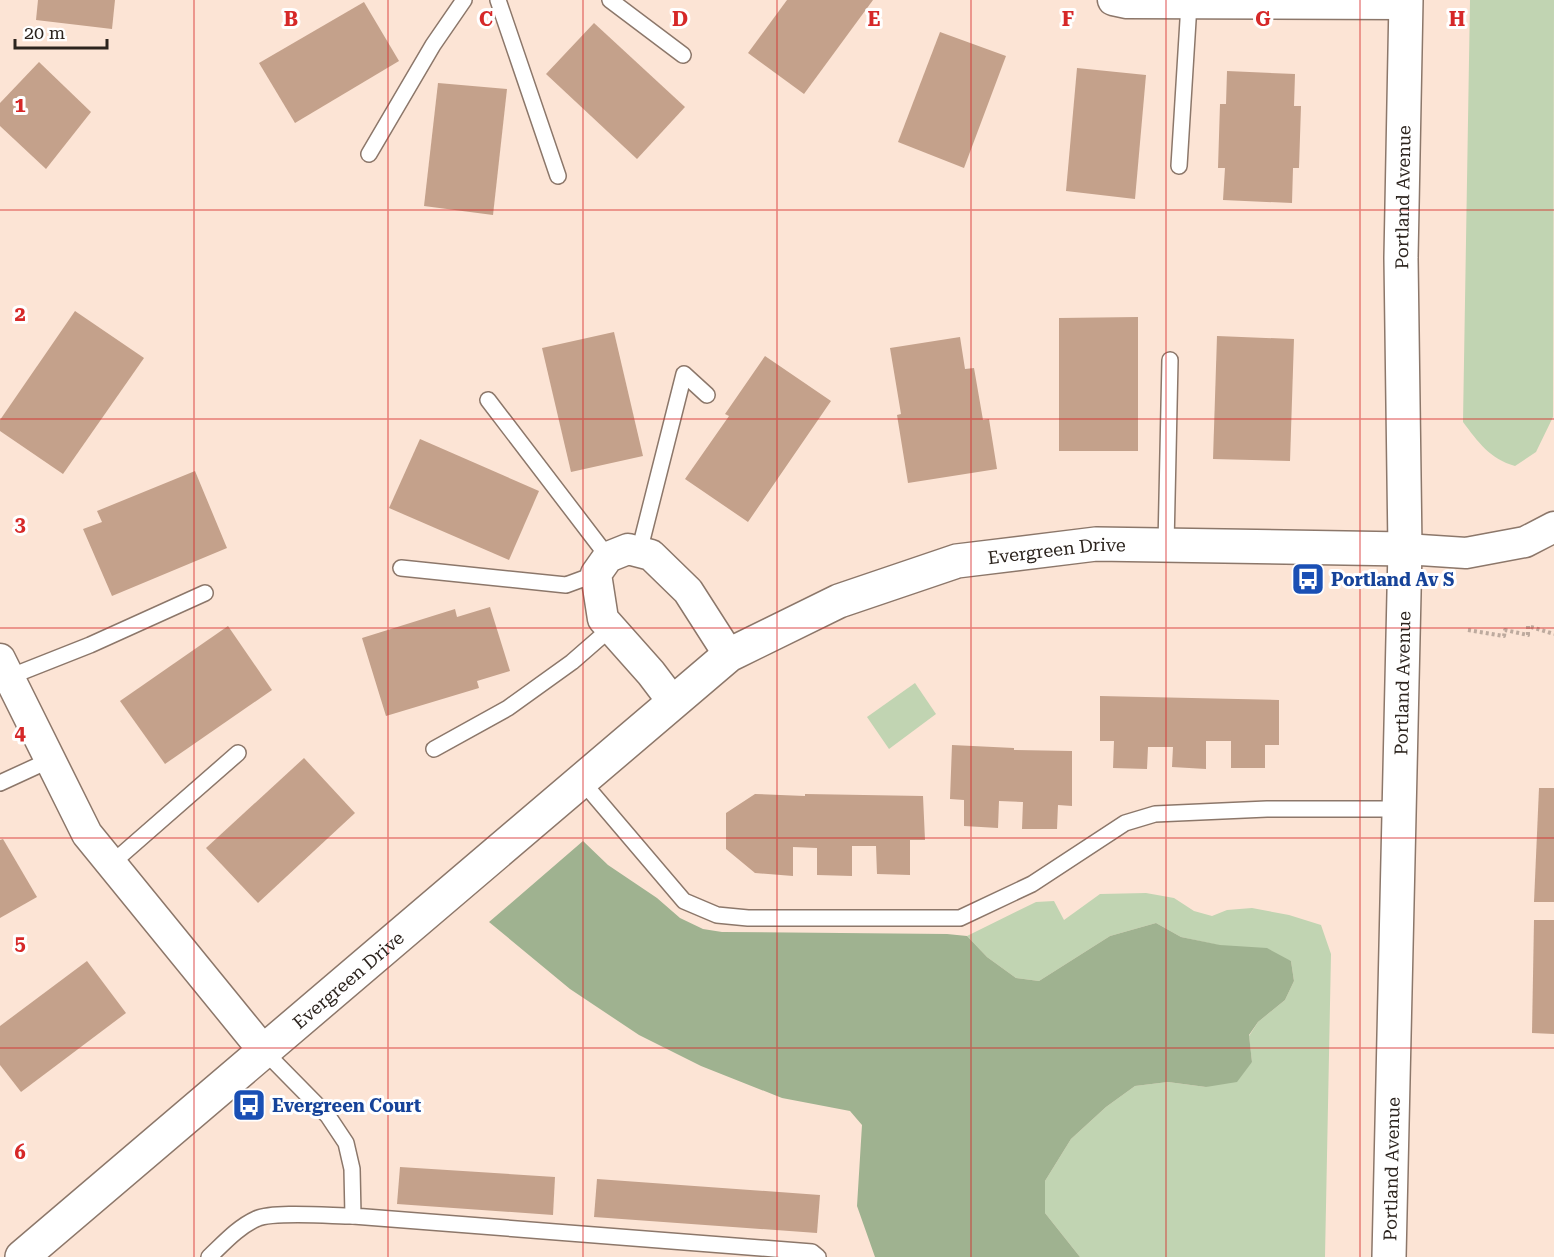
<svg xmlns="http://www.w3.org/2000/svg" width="1554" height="1257" font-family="'Roboto Serif',serif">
  <rect width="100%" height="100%" fill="#fce4d5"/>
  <g fill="#c1d4b2">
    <path d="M1470,0H1554L1553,417L1536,452L1515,466C1490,459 1478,442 1463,422Z"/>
    <polygon points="915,683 936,714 889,749 867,717"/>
    <polygon points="1146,893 1174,898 1194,911 1212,916 1227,910 1252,908 1289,915 1321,925 1331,954 1325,1257 1080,1257 1045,1213 1045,1181 1071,1139 1106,1107 1135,1086 1168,1082 1206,1087 1252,1062 1249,1036 1258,1022 1285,1000 1294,981 1291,961 1181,937 1156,923 1110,936 1039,981 1016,978 987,957 967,936 1036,902 1054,901 1064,920 1100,894"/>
  </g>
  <polygon fill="#9fb290" points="583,841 608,865 657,898 680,918 703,929 722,932 947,934 967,936 987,957 1016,978 1039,981 1110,936 1156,923 1181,937 1220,945 1267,948 1291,961 1294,981 1285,1000 1258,1022 1249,1035 1252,1062 1237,1082 1206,1087 1168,1082 1135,1086 1106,1107 1071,1139 1045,1181 1045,1213 1080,1257 875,1257 857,1206 862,1125 850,1111 782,1098 701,1066 639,1035 570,989 489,922"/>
  <g fill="#c4a18b">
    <polygon points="38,0 115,0 112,29 36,20"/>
    <polygon points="787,0 873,0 804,94 748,53"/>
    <polygon points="364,2 399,61 295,123 259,63"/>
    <polygon points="594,23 685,107 637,159 546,74"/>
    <polygon points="940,32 1006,56 964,168 898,142"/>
    <polygon points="39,62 91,112 46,169 0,126 0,103"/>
    <polygon points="1077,68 1146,75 1135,199 1066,191"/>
    <polygon points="1227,71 1295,74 1294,106 1301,106 1299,168 1293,168 1292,203 1223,200 1225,168 1218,168 1220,104 1226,104"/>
    <polygon points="438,83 507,89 493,215 424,206"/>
    <polygon points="75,311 144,358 63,474 0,431 0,420"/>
    <polygon points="1138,317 1138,451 1059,451 1059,318"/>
    <polygon points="614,332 643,456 571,472 542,348"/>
    <polygon points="1217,336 1294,339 1290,461 1213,459"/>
    <polygon points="960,337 965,369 974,368 983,420 989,419 997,469 908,483 897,415 901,414 890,348"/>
    <polygon points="765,356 831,401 748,522 685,479 729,416 725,414"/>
    <polygon points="420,439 539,491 509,560 389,508"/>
    <polygon points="195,471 227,548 112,596 83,529 102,522 97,511"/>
    <polygon points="490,607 510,671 477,681 479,688 386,716 362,638 455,609 457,617"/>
    <polygon points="228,626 272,690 165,764 120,701"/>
    <polygon points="1100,696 1279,700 1279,745 1265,745 1265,768 1231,768 1231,741 1206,741 1206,769 1172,767 1173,747 1148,747 1147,769 1113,768 1114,741 1100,741"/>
    <polygon points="952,745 1014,748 1014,750 1072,751 1072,806 1058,805 1057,829 1022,829 1023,802 999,801 998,828 964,826 964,800 950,799"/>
    <polygon points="304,758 355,813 258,903 206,848"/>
    <polygon points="1539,788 1554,788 1554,902 1534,902"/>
    <polygon points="755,794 805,796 805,794 923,796 925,840 910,840 910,875 877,874 876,846 852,846 852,876 817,875 817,848 793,847 793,876 755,873 726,849 726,813"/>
    <polygon points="3,839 37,897 0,918 0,840"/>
    <polygon points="1534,920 1554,920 1554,1034 1532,1033"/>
    <polygon points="87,961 126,1013 21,1092 0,1065 0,1026"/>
    <polygon points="400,1167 555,1177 553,1215 397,1204"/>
    <polygon points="597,1179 820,1195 817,1233 594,1217"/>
  </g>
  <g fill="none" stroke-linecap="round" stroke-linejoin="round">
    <defs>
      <g id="service">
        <polyline points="498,0 558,176"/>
        <polyline points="610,0 683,55"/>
        <polyline points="369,154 433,45 464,0"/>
        <polyline points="1179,166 1189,4"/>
        <polyline points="488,400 608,557"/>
        <polyline points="1166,545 1170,360"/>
        <polyline points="639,552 684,374 707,395"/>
        <polyline points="401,568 566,585 596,574"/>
        <polyline points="9,677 90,645 205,593"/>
        <polyline points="434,749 508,708 572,662 611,628"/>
        <polyline points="581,780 684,901 717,915 748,918 960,918 1032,884 1125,823 1155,814 1267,809 1399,809"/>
        <polyline points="0,783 50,760"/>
        <polyline points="111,864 238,753"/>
        <polyline points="263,1050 328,1116 346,1143 352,1169 353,1216 812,1252 818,1257"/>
        <path d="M209,1257C223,1244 238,1227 256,1219C272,1211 332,1216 353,1216"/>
      </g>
      <g id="minor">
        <polyline points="1113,0 1127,3 1406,4"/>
        <polyline points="1405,549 1466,553 1525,542 1554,527"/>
        <polyline points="0,659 87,834 263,1050"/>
        <polyline points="673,702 651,673 603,619 596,574 608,557 628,549 651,555 688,591 729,655"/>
      </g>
      <g id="tertiary">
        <path id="s1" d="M22,1257L729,655L839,601L957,561L1096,544L1405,549"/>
        <path id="s2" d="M1389,1257L1405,549L1401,258L1406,0"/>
      </g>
    </defs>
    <use href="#service" stroke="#8c776a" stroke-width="18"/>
    <use href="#minor" stroke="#8c776a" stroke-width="33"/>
    <use href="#tertiary" stroke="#8c776a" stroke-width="36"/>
    <polyline stroke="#bdaa9e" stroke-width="4" stroke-dasharray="3 3" stroke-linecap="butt" points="1468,630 1504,636 1505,630 1528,635 1528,626 1554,634"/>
    <use href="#service" stroke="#fff" stroke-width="15"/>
    <use href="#minor" stroke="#fff" stroke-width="30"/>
    <use href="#tertiary" stroke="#fff" stroke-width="33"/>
  </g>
  <path fill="none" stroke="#d62828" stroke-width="1.5" stroke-opacity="0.55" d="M194,0V1257M388,0V1257M583,0V1257M777,0V1257M971,0V1257M1166,0V1257M1360,0V1257M0,210H1554M0,419H1554M0,628H1554M0,838H1554M0,1048H1554"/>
  <defs>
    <symbol id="bus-square" viewBox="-11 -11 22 22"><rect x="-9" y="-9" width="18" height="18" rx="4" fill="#1a4fb4" stroke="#fff"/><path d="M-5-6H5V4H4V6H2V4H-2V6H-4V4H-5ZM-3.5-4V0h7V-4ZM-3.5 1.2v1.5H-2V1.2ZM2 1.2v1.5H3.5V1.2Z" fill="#fff"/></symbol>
  </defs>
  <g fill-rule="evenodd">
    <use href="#bus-square" x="1289" y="560" width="38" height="38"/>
    <use href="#bus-square" x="230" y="1086" width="38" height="38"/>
  </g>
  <g text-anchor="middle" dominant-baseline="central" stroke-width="6" stroke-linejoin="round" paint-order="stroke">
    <g font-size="18" fill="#2c241e" stroke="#fff">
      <text stroke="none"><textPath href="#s2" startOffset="1060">Portland Avenue</textPath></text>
      <text stroke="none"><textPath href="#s1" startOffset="1276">Evergreen Drive</textPath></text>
      <text stroke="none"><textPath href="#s2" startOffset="574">Portland Avenue</textPath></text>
      <text stroke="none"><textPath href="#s1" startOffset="428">Evergreen Drive</textPath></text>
      <text stroke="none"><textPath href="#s2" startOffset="88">Portland Avenue</textPath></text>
    </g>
    <g font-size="18" font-weight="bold" fill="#164399" stroke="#fff" text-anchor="start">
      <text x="1331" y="579">Portland Av S</text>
      <text x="272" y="1105">Evergreen Court</text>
    </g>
  </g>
  <g font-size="20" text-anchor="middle" font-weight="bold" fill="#d62828" stroke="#fff" stroke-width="6" stroke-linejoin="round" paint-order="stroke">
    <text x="291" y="26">B</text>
    <text x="486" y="26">C</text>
    <text x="680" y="26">D</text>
    <text x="874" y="26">E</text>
    <text x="1068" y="26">F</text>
    <text x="1263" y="26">G</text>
    <text x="1457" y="26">H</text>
    <text x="20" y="112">1</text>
    <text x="20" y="321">2</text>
    <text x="20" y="531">3</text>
    <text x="20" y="740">4</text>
    <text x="20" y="950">5</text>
    <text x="20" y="1159">6</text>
  </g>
  <path d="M15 39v9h92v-9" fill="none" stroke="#2c241e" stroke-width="3"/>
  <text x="24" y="39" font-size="18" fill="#2c241e" stroke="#ffffff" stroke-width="4.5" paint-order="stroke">20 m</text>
</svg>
